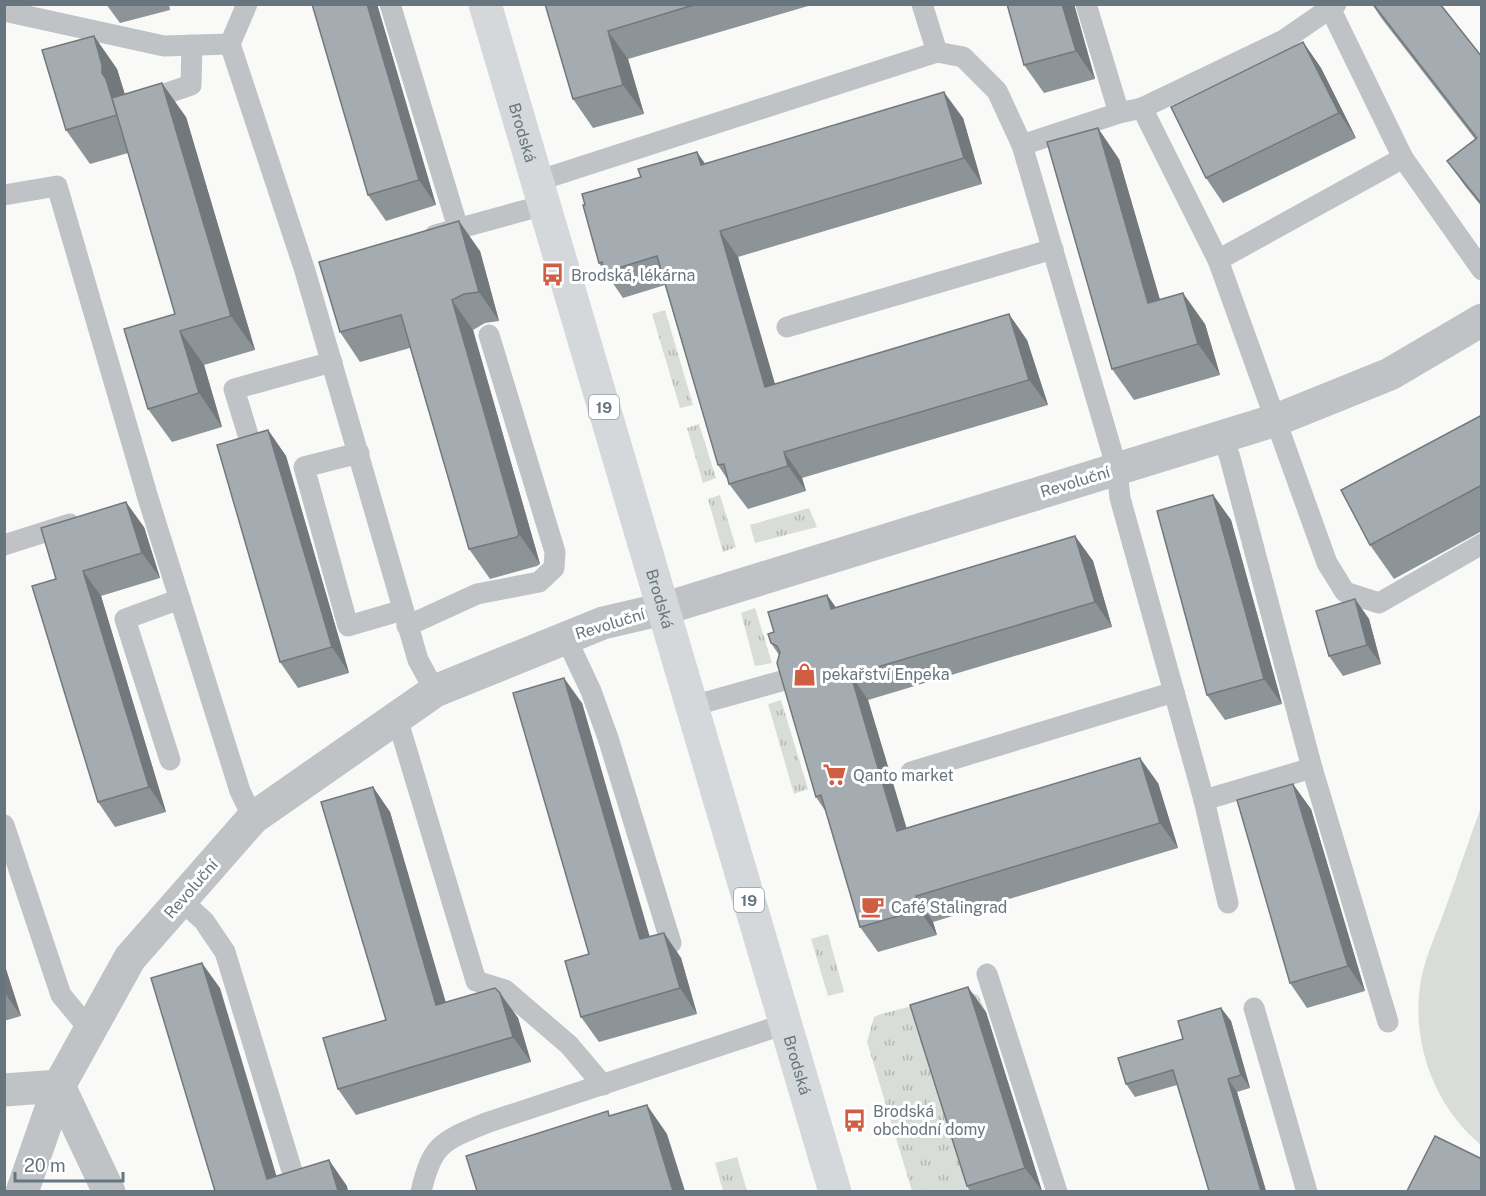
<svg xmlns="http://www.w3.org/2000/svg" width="1486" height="1196" font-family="'Public Sans',sans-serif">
  <defs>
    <pattern id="grass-tufts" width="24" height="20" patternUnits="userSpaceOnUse" patternTransform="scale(1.5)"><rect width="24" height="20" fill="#d9ddd7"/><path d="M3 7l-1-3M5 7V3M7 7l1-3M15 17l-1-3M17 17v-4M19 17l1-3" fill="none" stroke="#b4b8b4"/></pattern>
  </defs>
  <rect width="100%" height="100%" fill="#f9f9f7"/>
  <g fill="url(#grass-tufts)">
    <polygon points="665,310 693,405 680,408 652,314"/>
    <polygon points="699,424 716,478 703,483 687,428"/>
    <polygon points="720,495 736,547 723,552 708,499"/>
    <polygon points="809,508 817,527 755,543 750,525"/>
    <polygon points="755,608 772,663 755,666 741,613"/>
    <polygon points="781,700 808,789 794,794 768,704"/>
    <polygon points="828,934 844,992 828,996 811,939"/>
    <polygon points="967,992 978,995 986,1012 978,1191 912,1191 867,1042 874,1017 881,1014"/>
    <polygon points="737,1157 747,1191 723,1191 715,1163"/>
  </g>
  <path fill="#d9ddd7" d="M1481,807L1482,1145H1481C1434,1106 1410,1041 1421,980C1425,958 1435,936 1443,915C1456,879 1468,843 1481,807Z"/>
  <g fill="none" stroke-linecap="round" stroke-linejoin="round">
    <g stroke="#bfc3c6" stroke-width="21">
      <polyline points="247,4 230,44 305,271 418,660 435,691"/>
      <polyline points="390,4 458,228"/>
      <polyline points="922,4 937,52"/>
      <polyline points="1086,4 1119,113"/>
      <polyline points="1328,4 1403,158 1482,270"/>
      <polyline points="4,11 164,46 230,44"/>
      <polyline points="141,102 191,85 192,45"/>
      <polyline points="1142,108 1218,260 1327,563 1345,592 1379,603 1482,544"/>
      <polyline points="537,181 937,52 963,57 997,91 1022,145"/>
      <polyline points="4,195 57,186 148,498 240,791 253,818"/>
      <polyline points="435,235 544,205"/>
      <polyline points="1218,260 1403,158"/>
      <polyline points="787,327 1053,249"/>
      <polyline points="1223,436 1230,458 1312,768 1388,1022"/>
      <polyline points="249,438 234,389 332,362"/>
      <polyline points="359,453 304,467 348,626 403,610"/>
      <polyline points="4,545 70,524"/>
      <polyline points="407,626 477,594 539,582 554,568 555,552 489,335"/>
      <polyline points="566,638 591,691 608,738 671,943"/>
      <polyline points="692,706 785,680"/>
      <polyline points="397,718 476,981 505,990 569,1045 603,1085"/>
      <polyline points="170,760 125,619 180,599"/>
      <polyline points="911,772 1174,692"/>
      <polyline points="1204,800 1312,768"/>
      <polyline points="4,825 61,995 90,1030"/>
      <polyline points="181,900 204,921 225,952 296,1184"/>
      <polyline points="1228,903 1204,800 1120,498 1117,469 1022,145 1119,113 1142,108 1284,40 1336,4"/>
      <polyline points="987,974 1057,1192"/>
      <polyline points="1254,1008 1307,1192"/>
      <path d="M421,1192C432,1143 443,1141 486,1123L785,1024"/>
    </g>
    <g stroke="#bfc3c6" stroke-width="33">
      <polyline points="663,609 1276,420 1390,374 1482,320"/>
      <polyline points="4,1090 59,1086 109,1192"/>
    </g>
    <polyline stroke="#bfc3c6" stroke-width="33" points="22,1192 59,1086 130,958 253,818 435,691 603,623 663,609"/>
    <path stroke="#d5d8db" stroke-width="33" id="s1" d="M485,4L835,1192"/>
  </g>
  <g fill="#8d9498">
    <polygon points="106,4 169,4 170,10 120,23"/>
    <polygon points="312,4 377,4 436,205 386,221 368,195"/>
    <polygon points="545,4 815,4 628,59 644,114 593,128 573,99"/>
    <polygon points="1007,4 1074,4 1095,79 1044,93 1024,65"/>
    <polygon points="1372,4 1440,4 1482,57 1482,207 1465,186 1447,161 1475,139 1382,19"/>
    <polygon points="94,36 117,69 125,94 186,117 255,350 204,365 222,427 172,442 148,409 175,314 128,153 90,164 66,130"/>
    <polygon points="1303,42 1321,68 1356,138 1223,203 1206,178"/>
    <polygon points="963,118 982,184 738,257 775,384 1027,340 1048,405 802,478 806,491 748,509 729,484 728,480 718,465 665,285 623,298 599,263 641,177 705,163"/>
    <polygon points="1119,159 1160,300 1205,324 1220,375 1134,400 1112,369"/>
    <polygon points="480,251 499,321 485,323 473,330 540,564 537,566 490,579 469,549 410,348 360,362 340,332"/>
    <polygon points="1482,415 1482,531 1394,579 1370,545"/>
    <polygon points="268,430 286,456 349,673 298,688 280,662"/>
    <polygon points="1213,495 1231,520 1282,704 1225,720 1207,695"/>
    <polygon points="144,527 160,578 101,596 166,812 115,827 98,802 56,579"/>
    <polygon points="1075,536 1093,561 1112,627 868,700 906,828 1158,783 1178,848 933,922 937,935 878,952 860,927 826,812 816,797 779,655 771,643 774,632 827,595 836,608"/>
    <polygon points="1355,599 1369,619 1381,664 1343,676 1329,656"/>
    <polygon points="582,703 649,937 664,933 681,958 697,1014 599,1042 581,1017 589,954"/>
    <polygon points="373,787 390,812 445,1002 500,993 518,1018 531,1062 356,1115 338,1089 386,1020"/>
    <polygon points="1311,809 1365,991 1307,1008 1290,983"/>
    <polygon points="4,963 21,1016 4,1021"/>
    <polygon points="1221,1008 1231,1021 1250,1088 1237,1092 1266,1191 1209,1191 1177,1085 1135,1097 1126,1084"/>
    <polygon points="986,1012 1042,1191 970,1191 967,1186"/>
  </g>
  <g fill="#73787c">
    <polygon points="367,4 377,4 436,205 419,180"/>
    <polygon points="1062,4 1074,4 1095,79 1076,51"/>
    <polygon points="608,31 628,59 644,114 623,85"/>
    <polygon points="94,36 117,69 126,99 117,115 102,73"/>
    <polygon points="1303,42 1321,68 1356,138 1339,113"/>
    <polygon points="162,83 186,117 255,350 231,316"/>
    <polygon points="944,92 963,118 982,184 964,158"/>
    <polygon points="1098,128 1119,159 1170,334 1148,303"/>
    <polygon points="697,152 715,178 701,165"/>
    <polygon points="459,221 480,251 499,321 479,292"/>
    <polygon points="720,231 738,257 783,412 765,387"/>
    <polygon points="1183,293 1205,324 1220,375 1198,344"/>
    <polygon points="452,300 473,330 540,564 519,534"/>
    <polygon points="1009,314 1027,340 1048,405 1029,380"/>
    <polygon points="180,331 204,365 222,427 199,393"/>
    <polygon points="268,430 286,456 349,673 332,647"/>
    <polygon points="784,452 802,478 806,491 788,466"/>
    <polygon points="1213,495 1231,520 1282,704 1264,679"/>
    <polygon points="126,502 144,527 160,578 142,553"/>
    <polygon points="1075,536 1093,561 1112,627 1095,602"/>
    <polygon points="83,571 101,596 166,812 149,787"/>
    <polygon points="827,595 845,620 831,609"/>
    <polygon points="1355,599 1369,619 1381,664 1367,645"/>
    <polygon points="851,675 868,700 915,856 897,831"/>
    <polygon points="564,678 582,703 658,965 640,939"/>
    <polygon points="1140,758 1158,783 1178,848 1160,823"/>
    <polygon points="1293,784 1311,809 1365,991 1348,966"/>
    <polygon points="373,787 390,812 454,1030 436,1005"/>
    <polygon points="916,896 933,922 937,935 919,910"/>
    <polygon points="664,933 681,958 697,1014 680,988"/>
    <polygon points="4,963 21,1016 4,992"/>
    <polygon points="202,963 220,988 281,1191 267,1179"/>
    <polygon points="968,987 986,1012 1042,1191 1025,1168"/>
    <polygon points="500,993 518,1018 531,1062 513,1037"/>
    <polygon points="1221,1008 1231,1021 1250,1088 1241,1075"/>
    <polygon points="1228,1079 1237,1092 1266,1191 1261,1191"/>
    <polygon points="647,1105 667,1134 685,1191 673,1191"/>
    <polygon points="329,1160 347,1186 348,1191 338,1191"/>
  </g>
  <g fill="#a4acb1" stroke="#73787c" stroke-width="1.5">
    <polygon points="312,4 367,4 419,180 368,195"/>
    <polygon points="545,4 697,4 608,31 623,85 573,99"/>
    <polygon points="1007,4 1062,4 1076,51 1024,65"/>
    <polygon points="1373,4 1440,4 1482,57 1482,202 1480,202 1447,161 1477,138"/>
    <polygon points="94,36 102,65 102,73 106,79 117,115 66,130 42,50"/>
    <polygon points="1303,42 1339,113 1206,178 1171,107"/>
    <polygon points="162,83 231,316 180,331 199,393 148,409 124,329 175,314 112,98"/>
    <polygon points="944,92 964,158 720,231 765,387 1009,314 1029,380 784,452 788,466 729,484 724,464 718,465 657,256 605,272 602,262 599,263 583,205 585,205 582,194 641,177 638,169 697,152 701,165"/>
    <polygon points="1098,128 1148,303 1183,293 1198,344 1112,369 1047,142"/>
    <polygon points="459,221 479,292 464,294 452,300 519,534 517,537 469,549 401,315 340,332 319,262"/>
    <polygon points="1482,415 1482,485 1370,545 1341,490"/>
    <polygon points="268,430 332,647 280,662 217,445"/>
    <polygon points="1213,495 1264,679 1207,695 1157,511"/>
    <polygon points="126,502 142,553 83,571 149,787 98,802 32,586 56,579 41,528"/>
    <polygon points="1075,536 1095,602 851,675 876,761 897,831 1140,758 1160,823 916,896 919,910 860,927 821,795 816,797 777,663 780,652 777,646 771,643 768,634 774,632 768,612 827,595 831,609"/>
    <polygon points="1355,599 1367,645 1329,656 1316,611"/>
    <polygon points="564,678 640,939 664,933 680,988 581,1017 565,961 589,954 513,693"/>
    <polygon points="1293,784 1348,966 1290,983 1237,800"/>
    <polygon points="373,787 436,1005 495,988 500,993 513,1037 338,1089 323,1038 386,1020 321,802"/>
    <polygon points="202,963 267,1179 329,1160 338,1191 215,1191 151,978"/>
    <polygon points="968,987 1025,1168 967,1186 910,1005"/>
    <polygon points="1221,1008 1241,1075 1228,1079 1261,1191 1209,1191 1173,1070 1126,1084 1118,1058 1183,1039 1178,1021"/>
    <polygon points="647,1105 673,1191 477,1191 466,1156 608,1111 609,1116"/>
    <polygon points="1435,1136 1482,1159 1482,1191 1407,1191"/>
  </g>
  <defs>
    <symbol id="bus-bare" viewBox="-9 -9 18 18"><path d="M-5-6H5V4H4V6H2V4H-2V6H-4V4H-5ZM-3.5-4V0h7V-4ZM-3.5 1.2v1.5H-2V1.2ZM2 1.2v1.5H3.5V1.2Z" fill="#cf5e42" stroke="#fff" stroke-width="2.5" paint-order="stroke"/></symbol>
    <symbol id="shop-bare" viewBox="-9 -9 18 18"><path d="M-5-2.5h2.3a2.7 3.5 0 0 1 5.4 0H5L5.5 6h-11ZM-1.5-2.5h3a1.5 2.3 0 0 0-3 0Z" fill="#cf5e42" stroke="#fff" stroke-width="2.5" paint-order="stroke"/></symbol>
    <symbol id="supermarket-bare" viewBox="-9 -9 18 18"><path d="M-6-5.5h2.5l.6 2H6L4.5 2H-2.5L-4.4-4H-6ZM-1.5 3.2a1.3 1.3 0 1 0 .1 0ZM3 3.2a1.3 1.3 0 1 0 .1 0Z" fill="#cf5e42" stroke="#fff" stroke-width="2.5" paint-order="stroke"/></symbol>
    <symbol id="cafe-bare" viewBox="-9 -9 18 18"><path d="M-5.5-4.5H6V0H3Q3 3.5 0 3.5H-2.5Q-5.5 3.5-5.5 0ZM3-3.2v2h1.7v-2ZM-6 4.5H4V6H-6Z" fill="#cf5e42" stroke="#fff" stroke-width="2.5" paint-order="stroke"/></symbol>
  </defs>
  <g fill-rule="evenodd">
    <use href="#bus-bare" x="536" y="258" width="33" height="33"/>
    <use href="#shop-bare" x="788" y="658" width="33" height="33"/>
    <use href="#supermarket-bare" x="818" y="758" width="33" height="33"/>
    <use href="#cafe-bare" x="856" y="890" width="33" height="33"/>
    <use href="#bus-bare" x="838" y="1104" width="33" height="33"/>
  </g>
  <g text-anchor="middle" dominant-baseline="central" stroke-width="6" stroke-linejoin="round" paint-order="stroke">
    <g fill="#fff" stroke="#959ea5" stroke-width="1.5">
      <rect x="589" y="395" width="30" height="24" rx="4.5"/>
      <rect x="734" y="888" width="30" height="24" rx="4.5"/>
    </g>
    <g font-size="15" font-weight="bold" fill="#67757e">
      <text x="604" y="407">19</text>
      <text x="749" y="900">19</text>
    </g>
    <g font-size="16" fill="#67757e" stroke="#fff">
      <text stroke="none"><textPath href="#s1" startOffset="134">Brodská</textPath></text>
      <text transform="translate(1075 482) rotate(-17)">Revoluční</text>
      <text stroke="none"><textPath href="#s1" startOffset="620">Brodská</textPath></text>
      <text transform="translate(610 624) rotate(-17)">Revoluční</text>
      <text transform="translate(191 889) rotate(-49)">Revoluční</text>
      <text stroke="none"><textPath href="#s1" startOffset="1106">Brodská</textPath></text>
    </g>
    <g font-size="16" fill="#67757e" stroke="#fff" text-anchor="start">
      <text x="571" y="275">Brodská, lékárna</text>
      <text x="822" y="674">pekařství Enpeka</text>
      <text x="853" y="775">Qanto market</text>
      <text x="891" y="907">Café Stalingrad</text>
      <text x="873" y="1111">Brodská<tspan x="873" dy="18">obchodní domy</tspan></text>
    </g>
  </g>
  <rect width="1486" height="1196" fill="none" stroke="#67757e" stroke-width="12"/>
  <path d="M15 1172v9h108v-9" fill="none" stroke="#67757e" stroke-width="3"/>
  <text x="24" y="1172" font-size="18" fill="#67757e" stroke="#ffffff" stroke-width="4.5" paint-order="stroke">20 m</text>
</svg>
